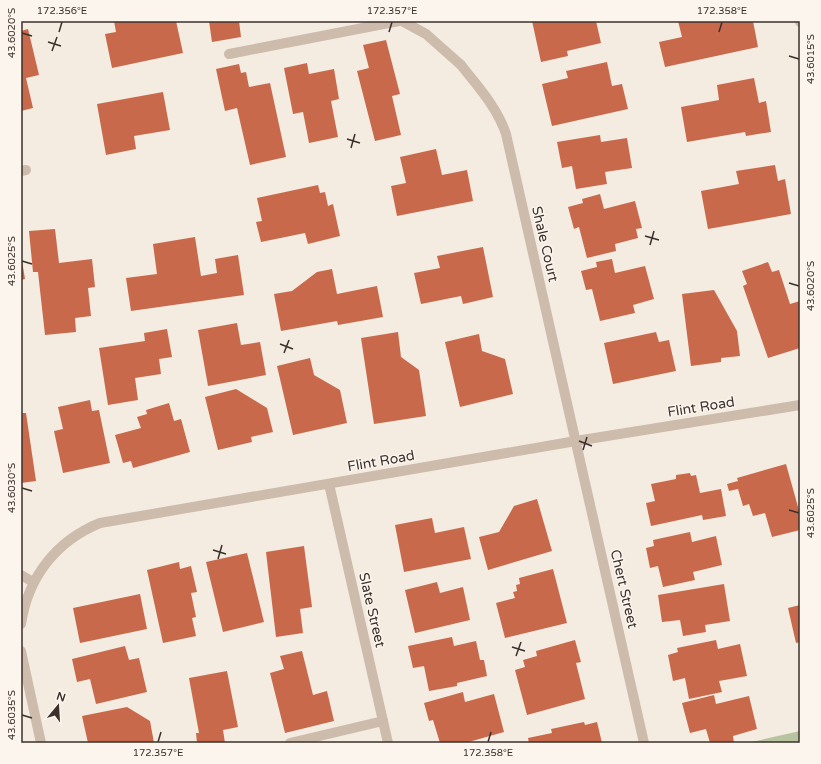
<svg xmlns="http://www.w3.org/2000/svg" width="821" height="764" font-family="'Varela Round',sans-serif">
  <rect width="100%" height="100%" fill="#f4ebe1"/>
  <polygon fill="#b8c4a0" points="800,731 800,743 747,743"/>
  <g fill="#c8694b">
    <polygon points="114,21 176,21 183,53 112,68 105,34 116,32"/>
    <polygon points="209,21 239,21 241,37 212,42"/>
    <polygon points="532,21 596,21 601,43 567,51 568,56 541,62"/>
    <polygon points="678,21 753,21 758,47 665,67 659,42 682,37"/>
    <polygon points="28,29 39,75 26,78 33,108 21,111 21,31"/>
    <polygon points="386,40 400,94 392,96 401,135 375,141 357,71 369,68 363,45"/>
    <polygon points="607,62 612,86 622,84 628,109 552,126 542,84 568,78 566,71"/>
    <polygon points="307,63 309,74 334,69 339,99 331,101 338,137 309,143 303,112 293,114 284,68"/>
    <polygon points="239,64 241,73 246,72 249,87 270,83 286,157 250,165 237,108 225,111 216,69"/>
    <polygon points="754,78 759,103 766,101 771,132 746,136 745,132 687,142 681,107 719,100 717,85"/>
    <polygon points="163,92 170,130 134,136 136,149 106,155 97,104"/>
    <polygon points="600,135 601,142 627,138 632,168 605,172 607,184 576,189 572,166 562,168 557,142"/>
    <polygon points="436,149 442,175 467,170 473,201 397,216 391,186 406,183 400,157"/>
    <polygon points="775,165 778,181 785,179 791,214 708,229 701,191 739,184 736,171"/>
    <polygon points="318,185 320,193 325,192 328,206 333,204 340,236 308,244 305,233 261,242 256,222 262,221 257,198"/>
    <polygon points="600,194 604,209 635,201 642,228 636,229 638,238 615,244 616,251 587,258 579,227 574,229 568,207 583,203 582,199"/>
    <polygon points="55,229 59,263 92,259 95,287 88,288 91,316 75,318 76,332 45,335 38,272 33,272 29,231"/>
    <polygon points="195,237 201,276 217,273 215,259 238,255 244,295 131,311 126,278 157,274 153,244"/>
    <polygon points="483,247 493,297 463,304 461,296 421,304 414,273 440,268 437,256"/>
    <polygon points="21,255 25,279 21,280"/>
    <polygon points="612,259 615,273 645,266 654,299 633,305 635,313 600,321 592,289 586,290 581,271 597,267 596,262"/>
    <polygon points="768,262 772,272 779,270 790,304 800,301 800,348 768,358 743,286 747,284 742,271"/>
    <polygon points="332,269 337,294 377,286 383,317 338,325 337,321 281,331 274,294 292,291 317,272"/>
    <polygon points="714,290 737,331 740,356 721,358 721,362 691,366 682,294"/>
    <polygon points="237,323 241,345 260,342 266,375 208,386 198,330"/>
    <polygon points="167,329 172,357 159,359 161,374 135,378 138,400 108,405 99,348 145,341 144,333"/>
    <polygon points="398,332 401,357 419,370 426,416 374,424 361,338"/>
    <polygon points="656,332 659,342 669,340 676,371 613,384 604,343"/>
    <polygon points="479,334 482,351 505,359 513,394 460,407 445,342"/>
    <polygon points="310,358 314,375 340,390 347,423 293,435 277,366"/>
    <polygon points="236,389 267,408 273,432 251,437 252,442 218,450 205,397"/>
    <polygon points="90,400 92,411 99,410 110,463 63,473 54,431 63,429 58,407"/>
    <polygon points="169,403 174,421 181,419 190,452 133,468 131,461 123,463 115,435 141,428 137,417 147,414 146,410"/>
    <polygon points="21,413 26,413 36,481 21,483"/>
    <polygon points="786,464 800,514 800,530 772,537 765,513 753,516 749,504 743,506 738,489 729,491 727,484 738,481 737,478"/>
    <polygon points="690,473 691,476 696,475 700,493 721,489 726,516 703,520 702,515 651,526 646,503 655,501 651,484 676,479 676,475"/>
    <polygon points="537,499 552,551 488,570 479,537 499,532 514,506"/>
    <polygon points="432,518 435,533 464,527 471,559 404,572 395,525"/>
    <polygon points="690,532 692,542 716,536 722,565 693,572 695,580 663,587 658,566 650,568 646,548 654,546 653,540"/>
    <polygon points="304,546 312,607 300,609 303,633 276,637 266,552"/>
    <polygon points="247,553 264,622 223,632 206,562"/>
    <polygon points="179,562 180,569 191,566 197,592 191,593 196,617 192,618 196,636 163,643 147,570"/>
    <polygon points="553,569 567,623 505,638 496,603 515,598 513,592 517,591 516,585 520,584 519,578"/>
    <polygon points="437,582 440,593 463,587 470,620 415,633 405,590"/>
    <polygon points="724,584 730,621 705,625 706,632 683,636 680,620 662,622 658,595"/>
    <polygon points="140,594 147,629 80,643 73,608"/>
    <polygon points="800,605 800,642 796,643 788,608"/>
    <polygon points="452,637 454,646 476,641 480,660 484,660 487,676 457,683 457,686 429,691 424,666 413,668 408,646"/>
    <polygon points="575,640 581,662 576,663 585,699 527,715 515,670 525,667 523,660 537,656 536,651"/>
    <polygon points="716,640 718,649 740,644 747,676 719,681 722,692 689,699 685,678 673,681 668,655 678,652 677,648"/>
    <polygon points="125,646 129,660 139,658 147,692 96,704 90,679 77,682 72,659"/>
    <polygon points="302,651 313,695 327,691 334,721 285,733 270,673 284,669 280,656"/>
    <polygon points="227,671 238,727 223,730 225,743 197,743 196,733 199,733 189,678"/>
    <polygon points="463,692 465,702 494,694 504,732 465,743 440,743 433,720 429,721 424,703"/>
    <polygon points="714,695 716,704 749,696 757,729 733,736 734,743 710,743 706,729 690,733 682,703"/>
    <polygon points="127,707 150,721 154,743 88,743 82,716"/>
    <polygon points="584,722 585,725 597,722 602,743 529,743 528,738 552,733 551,729"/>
  </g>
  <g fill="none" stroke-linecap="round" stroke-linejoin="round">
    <g stroke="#cdbbac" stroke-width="10">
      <polyline points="402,21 426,34 461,65"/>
      <polyline points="229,54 399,21"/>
      <polyline points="290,743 383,721"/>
    </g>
    <g stroke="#cdbbac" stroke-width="10">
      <polyline points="800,21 800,22"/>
      <path d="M461,65C478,87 497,107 506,134L644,743"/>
      <polyline points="21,171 26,170"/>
      <polyline points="329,484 388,743"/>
      <polyline points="21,575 33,582"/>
      <path d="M21,624C28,577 56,541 100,523L576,441L800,405"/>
      <polyline points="21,651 41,743"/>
    </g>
  </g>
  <path fill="none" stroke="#3b302b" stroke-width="1.5" d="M59,32L62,22M389,32L392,22M719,32L722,22M22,33L32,36M48,42L61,46M52,51L57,37M789,56L799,59M347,139L360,143M351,148L355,134M645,236L659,240M650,245L654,231M22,261L32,264M789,283L799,286M280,344L293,349M284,353L289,340M579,441L592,446M583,450L587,437M22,488L32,491M789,510L799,513M213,550L226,554M218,559L222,545M512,647L525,651M516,656L521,642M22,715L32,718M158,742L161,732M488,742L491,732"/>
  <g text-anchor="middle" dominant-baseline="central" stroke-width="3" stroke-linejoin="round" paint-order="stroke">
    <g font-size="14" fill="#3b302b" stroke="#fbf5ee">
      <text transform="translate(545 244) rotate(77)">Shale Court</text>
      <text transform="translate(701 407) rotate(-9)">Flint Road</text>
      <text transform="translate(381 461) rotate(-10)">Flint Road</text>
      <text transform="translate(624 589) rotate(77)">Chert Street</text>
      <text transform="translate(372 610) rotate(77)">Slate Street</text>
    </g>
  </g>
  <rect width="821" height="764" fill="none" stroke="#fbf5ee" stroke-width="44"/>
  <g transform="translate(58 706) rotate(18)" stroke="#fbf5ee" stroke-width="3" paint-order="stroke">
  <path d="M0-3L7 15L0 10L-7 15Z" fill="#3b302b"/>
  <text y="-6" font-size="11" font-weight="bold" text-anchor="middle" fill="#3b302b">N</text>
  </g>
  <rect x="22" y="22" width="777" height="720" fill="none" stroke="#3b302b" stroke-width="1.5"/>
  <g font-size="10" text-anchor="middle" fill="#3b302b">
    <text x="62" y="14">172.356°E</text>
    <text x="392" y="14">172.357°E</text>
    <text x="722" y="14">172.358°E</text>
    <text transform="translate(11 33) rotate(-90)" y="4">43.6020°S</text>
    <text transform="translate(810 59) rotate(-90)" y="4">43.6015°S</text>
    <text transform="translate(11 261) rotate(-90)" y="4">43.6025°S</text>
    <text transform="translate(810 286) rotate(-90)" y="4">43.6020°S</text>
    <text transform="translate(11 488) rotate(-90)" y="4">43.6030°S</text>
    <text transform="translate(810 513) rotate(-90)" y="4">43.6025°S</text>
    <text transform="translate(11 715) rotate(-90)" y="4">43.6035°S</text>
    <text x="158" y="756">172.357°E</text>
    <text x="488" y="756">172.358°E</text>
  </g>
</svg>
